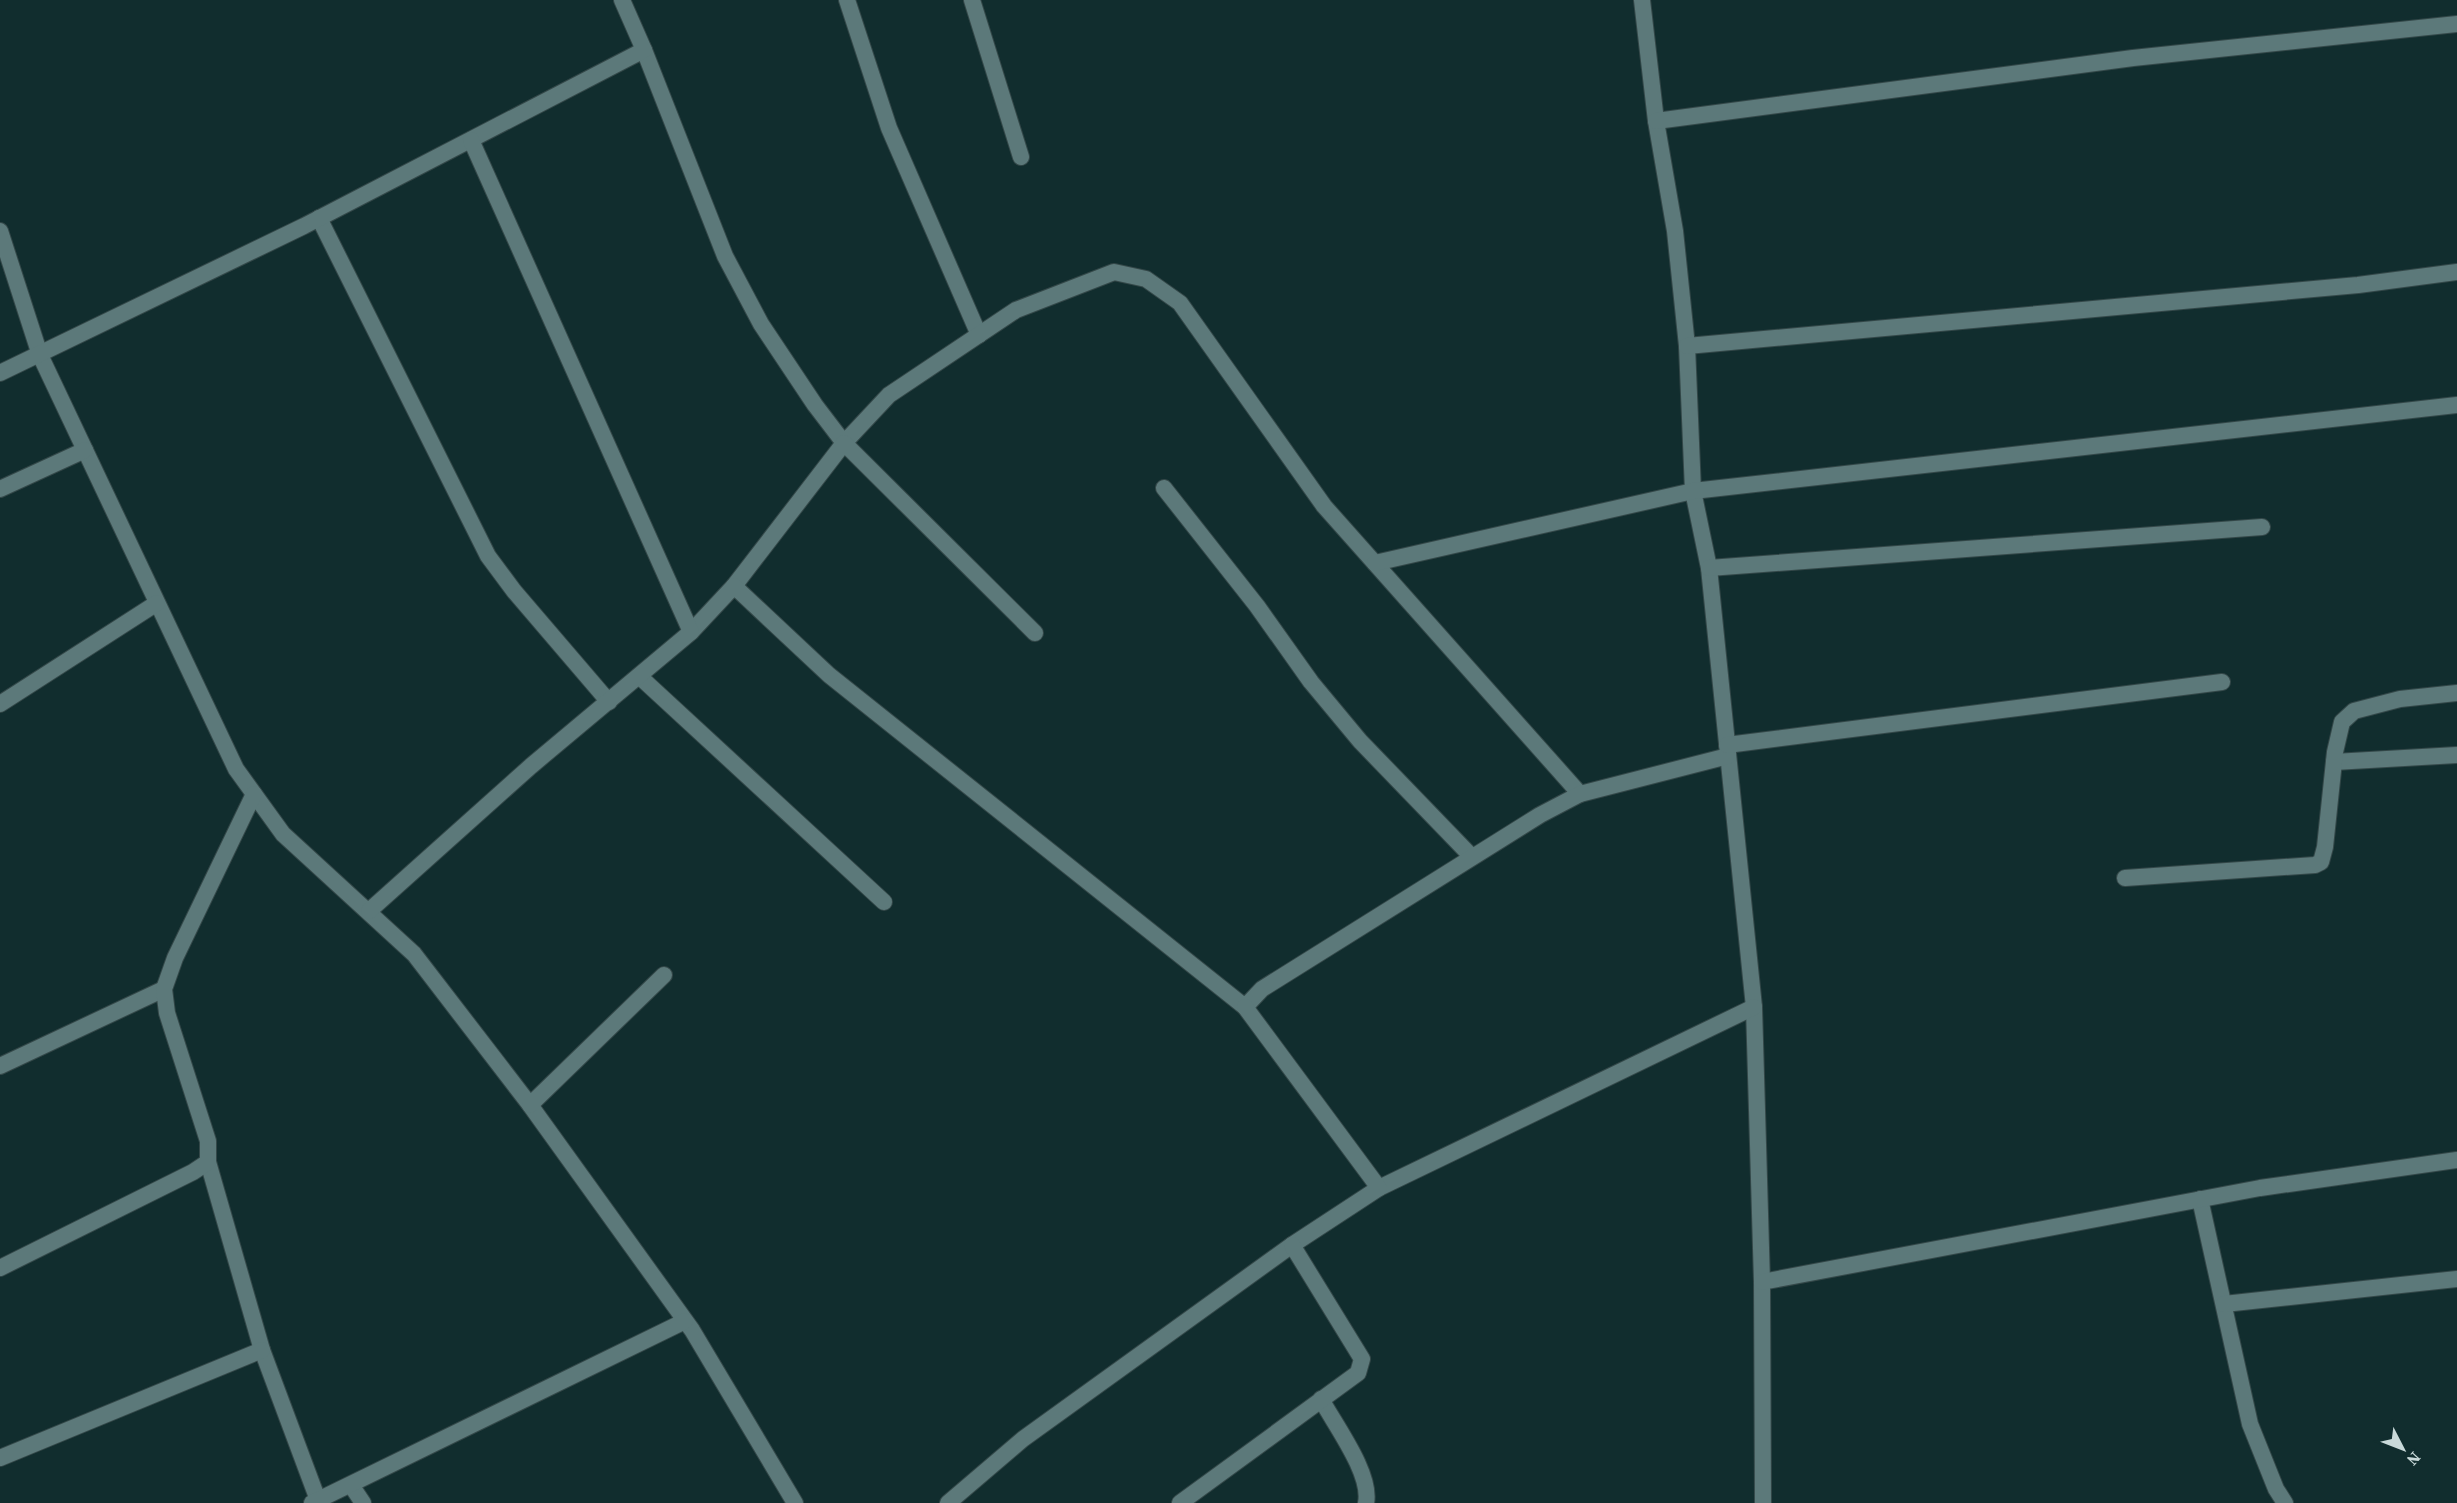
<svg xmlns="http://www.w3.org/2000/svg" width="2457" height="1503" font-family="'Source Serif 4',serif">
  <rect width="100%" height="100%" fill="#112d2e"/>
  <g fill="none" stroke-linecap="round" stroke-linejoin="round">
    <defs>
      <g id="minor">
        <polyline points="847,0 889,128 979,335"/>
        <polyline points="972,0 1021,157"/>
        <polyline points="1642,0 1656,121 1675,231 1687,346 1693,491 1709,568 1754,1007 1762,1282 1763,1503"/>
        <polyline points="644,50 725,256 761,324 815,405 844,443 889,395 1016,310 1114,272 1146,279 1180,303 1324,506 1580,794"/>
        <polyline points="1656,121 2133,58 2457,24"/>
        <polyline points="319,218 488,556 514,591 609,702"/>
        <polyline points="0,231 40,355 236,769 283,834 414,954 530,1105 692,1330 795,1503"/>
        <polyline points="1687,346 2358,285 2457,272"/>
        <polyline points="0,373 304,226 644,50 622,0"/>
        <polyline points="1164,488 1257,606 1311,682 1360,741 1472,857"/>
        <polyline points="0,489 85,450"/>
        <polyline points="1375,563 1693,491 2457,405"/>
        <polyline points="1709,568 2262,527"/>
        <polyline points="734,586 844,443 1035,633"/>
        <polyline points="691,632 734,586 829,675 1245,1007 1262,989 1540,815 1580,794 1728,756"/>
        <polyline points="639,676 884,902"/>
        <polyline points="0,704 157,603"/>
        <polyline points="1727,745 2222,682"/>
        <polyline points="2334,762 2457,755"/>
        <polyline points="2125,878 2315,865 2321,862 2325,847 2335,752 2342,722 2354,711 2400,699 2457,693"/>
        <polyline points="369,911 531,766 691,632 471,140"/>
        <polyline points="0,1066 164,989"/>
        <polyline points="530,1105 664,975"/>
        <polyline points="208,1162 262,1350 318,1500"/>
        <polyline points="1379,1188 1754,1007"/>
        <polyline points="2200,1199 2250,1424 2276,1489 2285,1503"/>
        <polyline points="0,1268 193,1172 208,1162 208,1141 167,1013 164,989 175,958 254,794"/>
        <polyline points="1762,1282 2260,1188 2457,1160"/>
        <polyline points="2224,1304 2457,1279"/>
        <path d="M1321,1399C1335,1425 1372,1474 1366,1503"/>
        <polyline points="0,1458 262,1350"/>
        <polyline points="351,1485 363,1503"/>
        <polyline points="312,1503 685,1321"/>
        <polyline points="948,1503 1023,1439 1292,1245 1379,1188 1245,1007"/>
        <polyline points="1180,1503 1358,1373 1362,1359 1292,1245"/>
      </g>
    </defs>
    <use href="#minor" stroke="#344849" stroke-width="18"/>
    <use href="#minor" stroke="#5c797a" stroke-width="16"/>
  </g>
  <g transform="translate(2403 1449) rotate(132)" stroke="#112d2e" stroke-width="4.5" paint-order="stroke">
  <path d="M0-4.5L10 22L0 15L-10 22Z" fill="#c9d9d9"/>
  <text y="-9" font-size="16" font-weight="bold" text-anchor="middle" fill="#c9d9d9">N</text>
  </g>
</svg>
